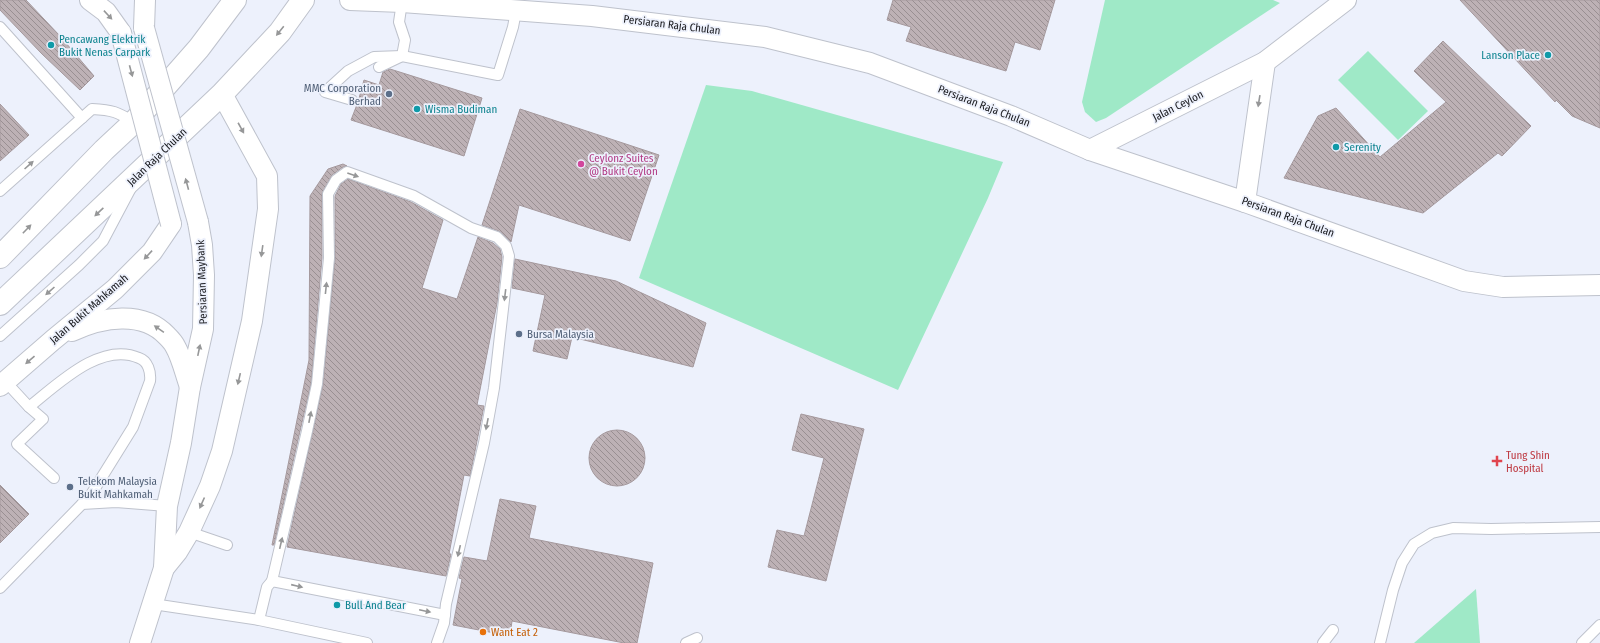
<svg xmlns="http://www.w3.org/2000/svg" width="1600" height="643" font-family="'Fira Sans Condensed',sans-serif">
  <defs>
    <pattern id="building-back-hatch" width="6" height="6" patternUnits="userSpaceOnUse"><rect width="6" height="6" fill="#bdb1b5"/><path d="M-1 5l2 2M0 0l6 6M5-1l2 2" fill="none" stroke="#998f92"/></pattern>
  </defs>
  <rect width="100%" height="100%" fill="#edf1fc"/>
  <g fill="#9fe9c7">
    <polygon points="1105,0 1273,0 1280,3 1106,118 1096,122 1085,112 1082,102"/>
    <polygon points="1368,51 1428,111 1398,140 1338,80"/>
    <polygon points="706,85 752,91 1003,162 988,198 898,390 639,278"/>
    <polygon points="1476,589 1480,643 1414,643"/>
  </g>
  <g fill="url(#building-back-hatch)" stroke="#a5999d">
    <polygon points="0,0 26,0 60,36 94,76 80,90 42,54 0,10"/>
    <polygon points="893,0 1055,0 1040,50 1015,42 1006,71 906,41 911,27 887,20"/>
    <polygon points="1460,0 1600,0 1600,128 1572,116 1556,100 1555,102"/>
    <polygon points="1443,41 1531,126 1502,156 1498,153 1423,213 1284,178 1318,116 1336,108 1380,157 1446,102 1414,71"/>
    <polygon points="390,69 482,98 464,156 351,120 358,102 364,80 379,85 383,72"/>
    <polygon points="0,104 29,135 0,161"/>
    <polygon points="520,109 659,155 630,241 519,205 511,242 499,231 482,225"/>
    <polygon points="343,164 347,166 343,167 332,175 322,194 322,258 311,383 274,545 272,545 309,360 310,196 328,169"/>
    <polygon points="348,179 411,202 443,220 422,288 457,299 478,237 493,243 500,249 502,257 497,303 477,405 484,406 470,476 464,475 449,554 451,554 446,576 287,547 323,385 335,259 335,196 341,184"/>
    <polygon points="515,259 616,281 706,323 693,367 572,337 567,359 533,351 545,295 512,288"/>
    <polygon points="801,414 864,429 826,581 768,567 777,530 804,536 824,458 792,450"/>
    <circle cx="617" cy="458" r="28"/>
    <polygon points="0,485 29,514 0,543"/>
    <polygon points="500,499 536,506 529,538 653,563 637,643 624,643 512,621 510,636 453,625 462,579 459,578 464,557 487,561"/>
  </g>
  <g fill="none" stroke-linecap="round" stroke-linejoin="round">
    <defs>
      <g id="lane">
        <polyline points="0,27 82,118"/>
        <polyline points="379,67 402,56 405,40 399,22 402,2"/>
        <polyline points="352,100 325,92 348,71 374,57 402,56 498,75 513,27 516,11"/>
        <path d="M0,191L92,109C113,110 117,112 134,122"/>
        <polyline points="0,336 79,265 103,241 130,190"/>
        <polyline points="5,381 29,407 43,419 17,444 54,478"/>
        <path d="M29,407C58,384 101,341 139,358C148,361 151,372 150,381L133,427L92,493L82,504"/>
        <polyline points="189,532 227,545"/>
        <polyline points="272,581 307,431 317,384 329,258 328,194 336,180 347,172 414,196 471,228 497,237 506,246 509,256 494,388 484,443 446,604 444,623 437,643"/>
        <polyline points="0,588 82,504 116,502 167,506"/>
        <polyline points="153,604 259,620 367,643"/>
        <polyline points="259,620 267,587 272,581 445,615"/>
        <polyline points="686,643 697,638"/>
        <polyline points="1323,643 1333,630"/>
        <polyline points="1380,643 1393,590 1402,563 1414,544 1432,533 1453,528 1491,529 1600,527"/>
        <polyline points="1582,643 1600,625"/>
      </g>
      <g id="street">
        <polyline points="90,0 106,12 121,33"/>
        <polyline points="350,0 402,2 592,16 765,37 870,63 1011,116 1090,150 1245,202 1464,281 1503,287 1600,285"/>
        <polyline points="144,28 145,0"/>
        <polyline points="1090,150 1265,62 1346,0"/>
        <polyline points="1245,202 1265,62"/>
        <path d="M72,331C102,317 143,310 167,336C170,339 173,342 175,346C182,358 185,373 190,387"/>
        <polyline points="0,386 53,340 115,289 152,252 171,224"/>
        <polyline points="164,568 177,552 189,532 210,486 222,451 252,321 268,209 267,176 222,94"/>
        <polyline points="140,643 164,568 167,506 181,443 190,387 203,329 204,275 202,245 198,222"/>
      </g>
      <g id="secondary">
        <polyline points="0,257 104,150 134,122 199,48 235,0"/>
        <polyline points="0,304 222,94 280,32 303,0"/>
      </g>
    </defs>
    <use href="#lane" stroke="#bec2cc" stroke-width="12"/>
    <use href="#street" stroke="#bec2cc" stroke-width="22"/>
    <use href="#secondary" stroke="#bec2cc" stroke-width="24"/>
    <use href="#lane" stroke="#fff" stroke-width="10"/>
    <use href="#street" stroke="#fff" stroke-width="20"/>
    <use href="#secondary" stroke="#fff" stroke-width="22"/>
    <defs>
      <g id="street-bridge">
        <polyline points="144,28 198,222"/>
        <polyline points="121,33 171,224"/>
      </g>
    </defs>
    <use href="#street-bridge" stroke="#bec2cc" stroke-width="22" stroke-linecap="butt"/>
    <use href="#street-bridge" stroke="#fff" stroke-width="20"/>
  </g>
  <defs><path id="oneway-solid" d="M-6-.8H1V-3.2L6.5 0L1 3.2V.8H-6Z"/></defs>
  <g fill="#969798">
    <use href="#oneway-solid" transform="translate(108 15) rotate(47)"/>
    <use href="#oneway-solid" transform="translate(280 31) rotate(129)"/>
    <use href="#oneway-solid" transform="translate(131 71) rotate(75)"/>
    <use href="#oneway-solid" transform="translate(1259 101) rotate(99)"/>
    <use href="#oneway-solid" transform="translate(241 128) rotate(61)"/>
    <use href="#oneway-solid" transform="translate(29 165) rotate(-42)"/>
    <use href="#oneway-solid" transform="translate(353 175) rotate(19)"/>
    <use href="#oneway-solid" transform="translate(187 184) rotate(-105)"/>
    <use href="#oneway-solid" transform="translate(99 212) rotate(137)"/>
    <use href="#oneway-solid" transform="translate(27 229) rotate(-46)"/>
    <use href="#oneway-solid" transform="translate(262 251) rotate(98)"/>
    <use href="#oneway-solid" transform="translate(148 255) rotate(133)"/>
    <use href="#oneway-solid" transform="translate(326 288) rotate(-84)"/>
    <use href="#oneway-solid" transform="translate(50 291) rotate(138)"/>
    <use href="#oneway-solid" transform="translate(505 295) rotate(97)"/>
    <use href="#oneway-solid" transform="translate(159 329) rotate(-145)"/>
    <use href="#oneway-solid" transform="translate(199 350) rotate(-78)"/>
    <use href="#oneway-solid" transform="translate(30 360) rotate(139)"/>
    <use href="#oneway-solid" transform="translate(239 379) rotate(103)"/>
    <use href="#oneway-solid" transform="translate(310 417) rotate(-79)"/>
    <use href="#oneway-solid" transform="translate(487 424) rotate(101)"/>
    <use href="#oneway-solid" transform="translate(202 503) rotate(114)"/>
    <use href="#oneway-solid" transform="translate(281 543) rotate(-77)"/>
    <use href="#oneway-solid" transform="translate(459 551) rotate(103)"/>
    <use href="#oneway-solid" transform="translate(297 586) rotate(13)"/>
    <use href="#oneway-solid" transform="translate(425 611) rotate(12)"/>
  </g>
  <g fill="#0f9aa8" stroke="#edf1fc" stroke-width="1.5">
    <circle cx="51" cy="45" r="4"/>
    <circle cx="1548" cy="55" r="4"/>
    <circle cx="417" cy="109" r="4"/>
    <circle cx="1336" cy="147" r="4"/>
    <circle cx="337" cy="605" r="4"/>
  </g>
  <g fill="#5c6f8a" stroke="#edf1fc" stroke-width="1.5">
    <circle cx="389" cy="94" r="4"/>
    <circle cx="519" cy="334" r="4"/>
    <circle cx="70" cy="487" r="4"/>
  </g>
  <circle fill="#d1479c" stroke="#edf1fc" stroke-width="1.5" cx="581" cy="164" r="4"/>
  <path fill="#e0444e" stroke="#edf1fc" stroke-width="1.5" d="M1495 455h4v4h4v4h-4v4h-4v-4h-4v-4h4z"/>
  <circle fill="#e8710a" stroke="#edf1fc" stroke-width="1.5" cx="483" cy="632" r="4"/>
  <g text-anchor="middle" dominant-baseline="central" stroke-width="3.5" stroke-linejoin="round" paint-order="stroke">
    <g font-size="11" fill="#16171b" stroke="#edf1fc">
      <text transform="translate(672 25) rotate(7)">Persiaran Raja Chulan</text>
      <text transform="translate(984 106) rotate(21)">Persiaran Raja Chulan</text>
      <text transform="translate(1178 106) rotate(-27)">Jalan Ceylon</text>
      <text transform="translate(157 157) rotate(-44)">Jalan Raja Chulan</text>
      <text transform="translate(1288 217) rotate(20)">Persiaran Raja Chulan</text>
      <text transform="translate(202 282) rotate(-92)">Persiaran Maybank</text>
      <text transform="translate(89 309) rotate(-41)">Jalan Bukit Mahkamah</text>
    </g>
    <g font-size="11" fill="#0d838f" stroke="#edf1fc" text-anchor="start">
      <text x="59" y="39">Pencawang Elektrik<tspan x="59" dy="13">Bukit Nenas Carpark</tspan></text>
      <text x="1540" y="55" text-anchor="end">Lanson Place</text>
      <text x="425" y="109">Wisma Budiman</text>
      <text x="1344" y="147">Serenity</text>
      <text x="345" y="605">Bull And Bear</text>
    </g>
    <g font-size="11" fill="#4e5e75" stroke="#edf1fc" text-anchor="start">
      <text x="381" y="88" text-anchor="end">MMC Corporation<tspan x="381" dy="13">Berhad</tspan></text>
      <text x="527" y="334">Bursa Malaysia</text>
      <text x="78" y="481">Telekom Malaysia<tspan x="78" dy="13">Bukit Mahkamah</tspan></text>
    </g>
    <g font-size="11" fill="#b23c85" stroke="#edf1fc" text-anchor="start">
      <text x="589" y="158">Ceylonz Suites<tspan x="589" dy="13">@ Bukit Ceylon</tspan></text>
    </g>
    <g font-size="11" fill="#be3a42" stroke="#edf1fc" text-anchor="start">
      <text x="1506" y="455">Tung Shin<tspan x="1506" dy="13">Hospital</tspan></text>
    </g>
    <g font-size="11" fill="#c56008" stroke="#edf1fc" text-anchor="start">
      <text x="491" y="632">Want Eat 2</text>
    </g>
  </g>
</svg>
